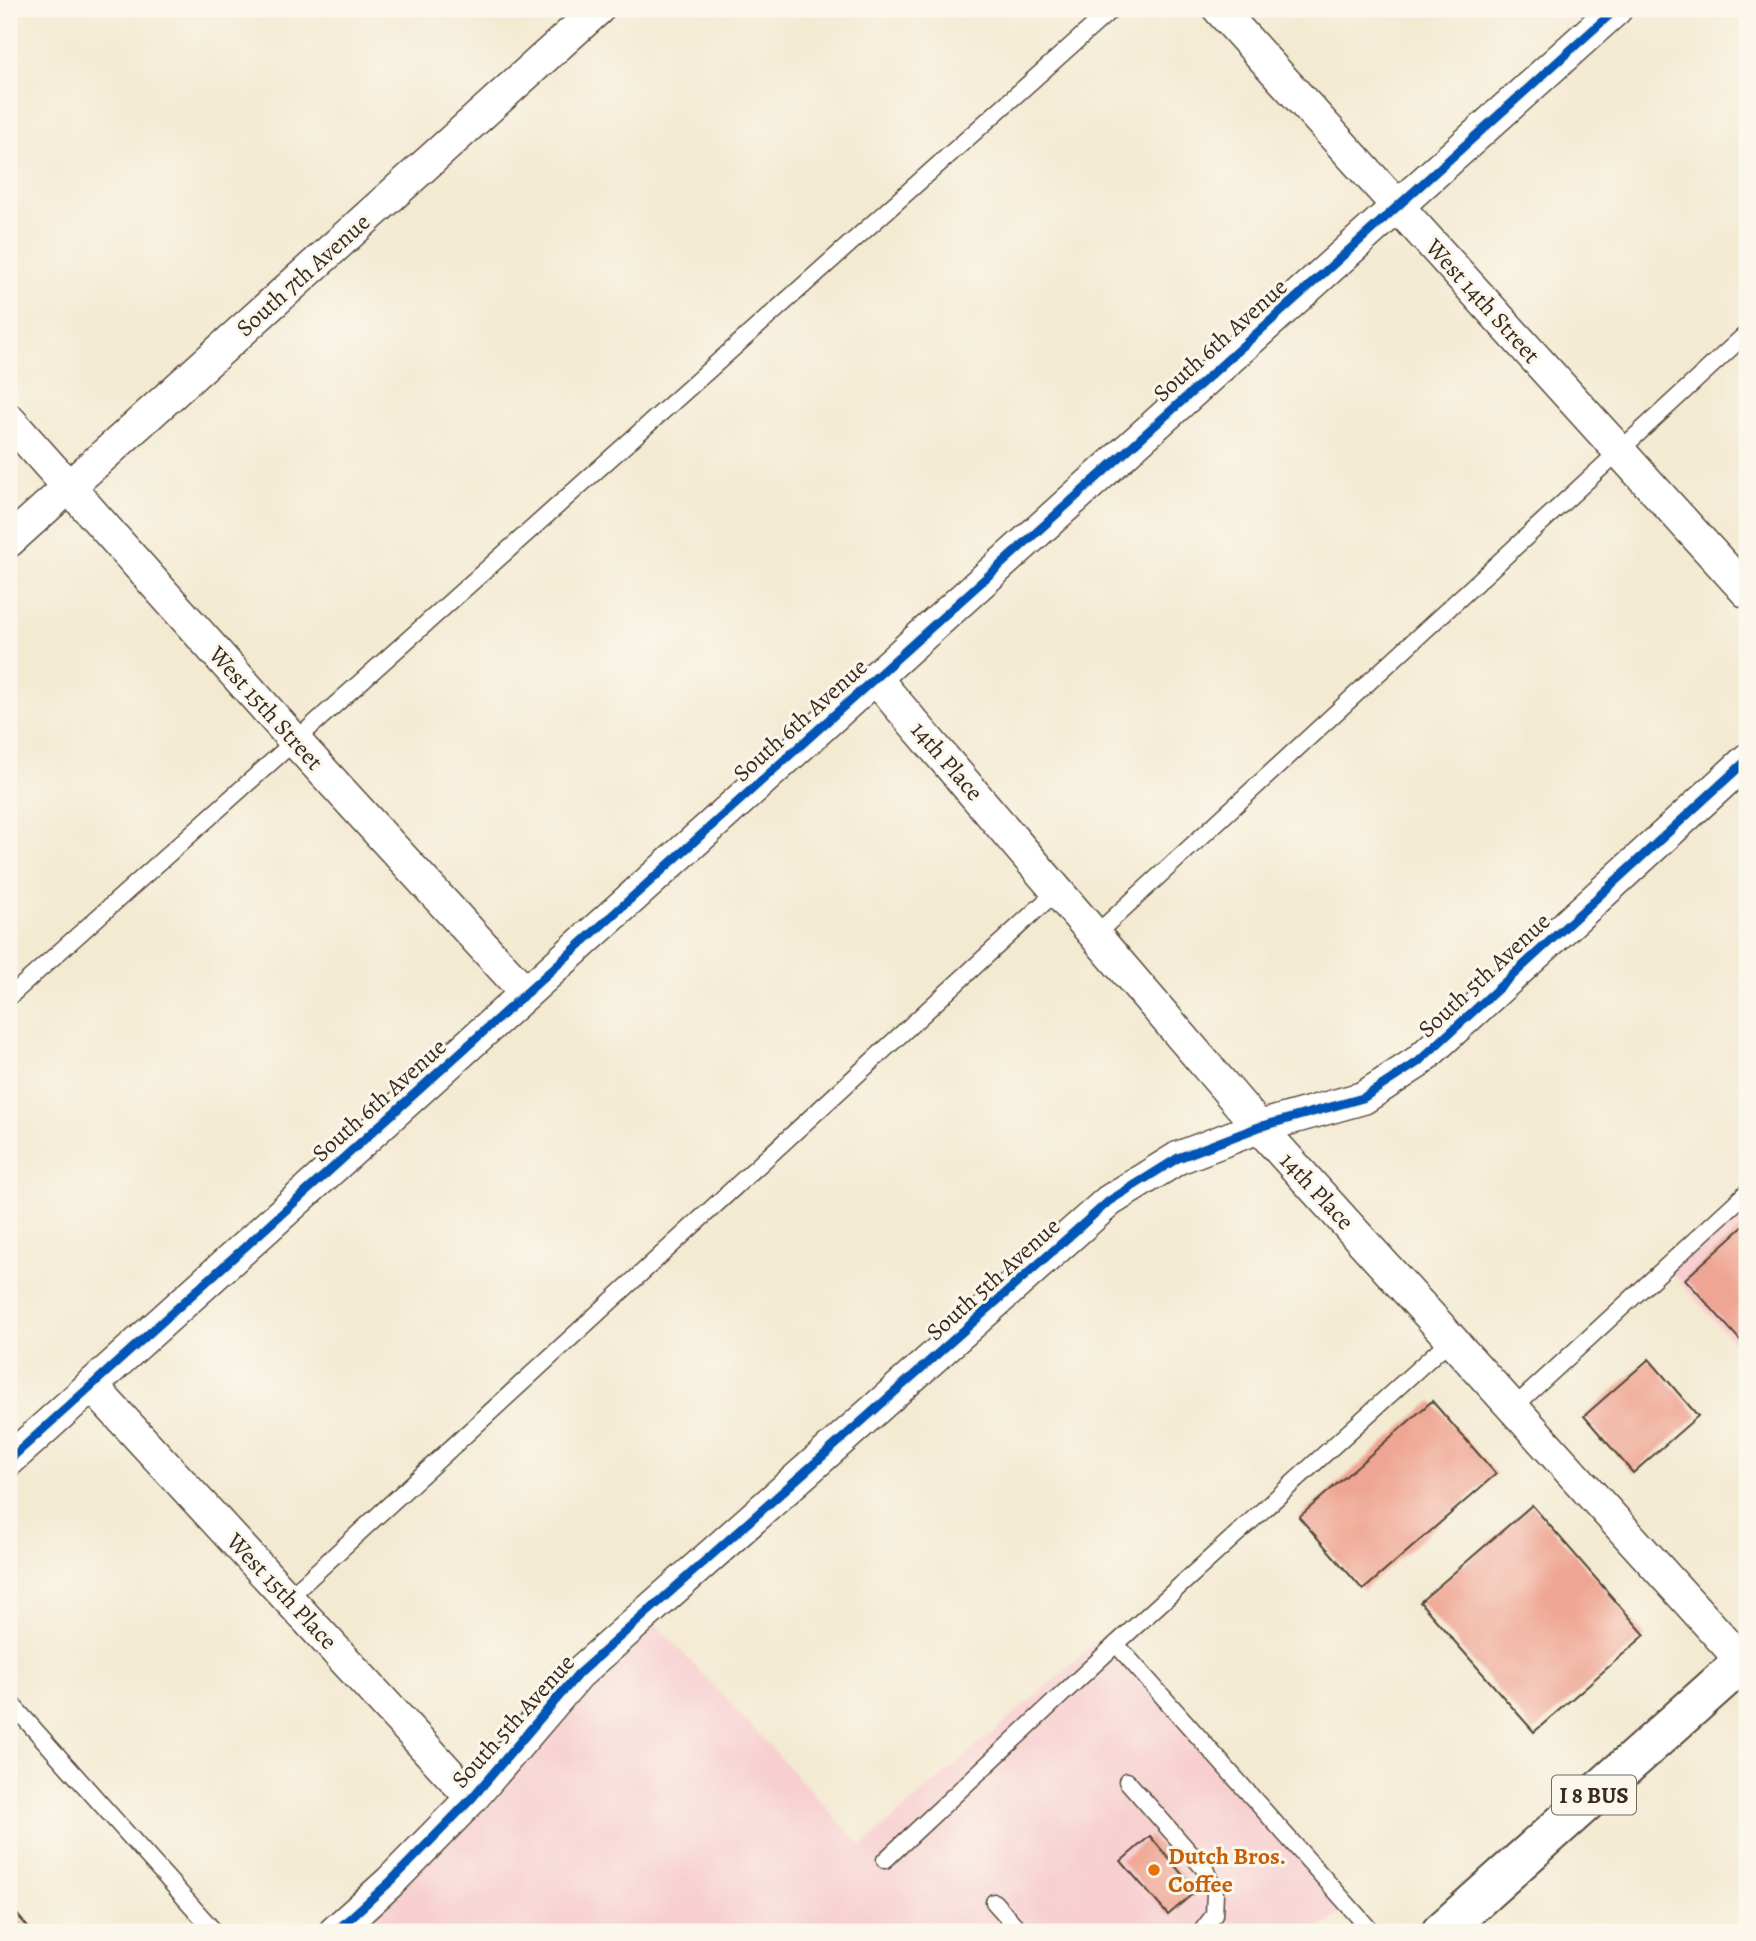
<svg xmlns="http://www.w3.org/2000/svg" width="1756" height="1941" font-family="Alegreya,serif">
  <rect width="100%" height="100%" fill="#fbf7ec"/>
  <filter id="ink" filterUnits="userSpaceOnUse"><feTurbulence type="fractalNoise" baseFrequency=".0143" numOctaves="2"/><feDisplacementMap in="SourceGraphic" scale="14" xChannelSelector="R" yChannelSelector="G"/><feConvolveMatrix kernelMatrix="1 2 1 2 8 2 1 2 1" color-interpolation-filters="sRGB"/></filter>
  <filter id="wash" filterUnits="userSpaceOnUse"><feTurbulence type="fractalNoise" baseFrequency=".00686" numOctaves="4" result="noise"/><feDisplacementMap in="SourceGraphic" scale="28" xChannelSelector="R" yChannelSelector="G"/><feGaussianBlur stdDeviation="1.57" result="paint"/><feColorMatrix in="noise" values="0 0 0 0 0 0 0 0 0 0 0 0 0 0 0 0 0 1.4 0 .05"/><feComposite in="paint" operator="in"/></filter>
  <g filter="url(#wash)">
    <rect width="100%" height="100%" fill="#f3ead2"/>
    <g fill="#f7cfd0">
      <polygon points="1747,1192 1747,1358 1667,1267"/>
      <polygon points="646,1613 862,1846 1106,1634 1350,1907 1315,1932 335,1932"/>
    </g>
    <g id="blocks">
      <g fill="#efa593">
        <polygon points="1747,1223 1747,1348 1685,1279"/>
        <polygon points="1649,1359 1698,1416 1633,1473 1584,1416"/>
        <polygon points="1432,1401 1496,1474 1363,1590 1299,1517"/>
        <polygon points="1532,1505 1645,1635 1534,1732 1420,1602"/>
        <polygon points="1150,1836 1196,1891 1168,1915 1121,1861"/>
        <polygon points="9,1905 32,1932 9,1932"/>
      </g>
    </g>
  </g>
  <g filter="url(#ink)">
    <use href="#blocks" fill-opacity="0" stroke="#574739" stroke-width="2"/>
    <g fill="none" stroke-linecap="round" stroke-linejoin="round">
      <defs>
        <g id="service">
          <polyline points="9,10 10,9"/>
          <polyline points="1095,935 1747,333"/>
          <polyline points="9,997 1112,9"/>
          <polyline points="1514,1407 1747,1192"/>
          <polyline points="288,1598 1058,890"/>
          <polyline points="1116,1644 1372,1932"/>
          <polyline points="9,1701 215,1932"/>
          <polyline points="1127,1781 1206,1871 1215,1893 1214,1915 1201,1932"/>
          <polyline points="885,1860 1116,1644 1452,1338"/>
          <polyline points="994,1902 1021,1932"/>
        </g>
        <g id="minor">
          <polyline points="1219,9 1747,592"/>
          <polyline points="9,420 295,741 526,993"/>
          <polyline points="9,541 598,9"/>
          <polyline points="875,678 1259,1127 1743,1662"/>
          <polyline points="91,1385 472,1798"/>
          <polyline points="9,1460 1616,9"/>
          <polyline points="335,1932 391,1881 472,1798 578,1674 1109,1201 1178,1158 1259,1127 1363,1098 1418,1062 1747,760"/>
        </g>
        <polyline id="primary" points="1441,1932 1747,1658"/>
      </defs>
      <use href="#service" stroke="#574739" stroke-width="19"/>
      <use href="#minor" stroke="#574739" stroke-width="35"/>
      <use href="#primary" stroke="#574739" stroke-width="42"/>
      <use href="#service" stroke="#fff" stroke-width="16"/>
      <use href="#minor" stroke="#fff" stroke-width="32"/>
      <use href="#primary" stroke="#fff" stroke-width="38"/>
      <defs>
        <g id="cycleway">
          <polyline points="9,1460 1616,9"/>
          <polyline points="335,1932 391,1881 472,1798 578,1674 1109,1201 1178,1158 1259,1127 1363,1098 1418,1062 1747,760"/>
        </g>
      </defs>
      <use href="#cycleway" stroke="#fbf7ec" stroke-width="13"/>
      <use href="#cycleway" stroke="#0057b8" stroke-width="9"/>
    </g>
  </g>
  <circle fill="#e8710a" stroke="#fbf7ec" stroke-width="2.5" cx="1154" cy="1870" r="7"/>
  <g text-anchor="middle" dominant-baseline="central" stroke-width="6" stroke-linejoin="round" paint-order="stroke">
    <rect fill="#fbf7ec" stroke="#75685c" stroke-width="2" x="1552" y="1775.5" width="84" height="39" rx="5"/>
    <g font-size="23" font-weight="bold" fill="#3b2a1e">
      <text x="1594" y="1795">I 8 BUS</text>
    </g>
    <g font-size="24" fill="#3b2a1e" stroke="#fbf7ec">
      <text transform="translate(303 275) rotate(-42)">South 7th Avenue</text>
      <text transform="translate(1483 301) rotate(48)">West 14th Street</text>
      <text transform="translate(1220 340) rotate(-42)">South 6th Avenue</text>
      <text transform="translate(266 708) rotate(48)">West 15th Street</text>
      <text transform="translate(800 720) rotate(-42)">South 6th Avenue</text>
      <text transform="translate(947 761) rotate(49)">14th Place</text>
      <text transform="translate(1484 975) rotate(-43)">South 5th Avenue</text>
      <text transform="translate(379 1100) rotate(-42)">South 6th Avenue</text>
      <text transform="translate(1317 1191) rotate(47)">14th Place</text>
      <text transform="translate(993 1279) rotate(-42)">South 5th Avenue</text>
      <text transform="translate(282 1591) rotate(47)">West 15th Place</text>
      <text transform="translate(513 1721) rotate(-48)">South 5th Avenue</text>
    </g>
    <g font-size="24" font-weight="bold" fill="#c56008" stroke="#fbf7ec" text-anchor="start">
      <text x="1168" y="1856">Dutch Bros.<tspan x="1168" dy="28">Coffee</tspan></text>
    </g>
  </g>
  <rect width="1756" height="1941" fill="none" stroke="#fbf7ec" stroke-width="35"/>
</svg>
